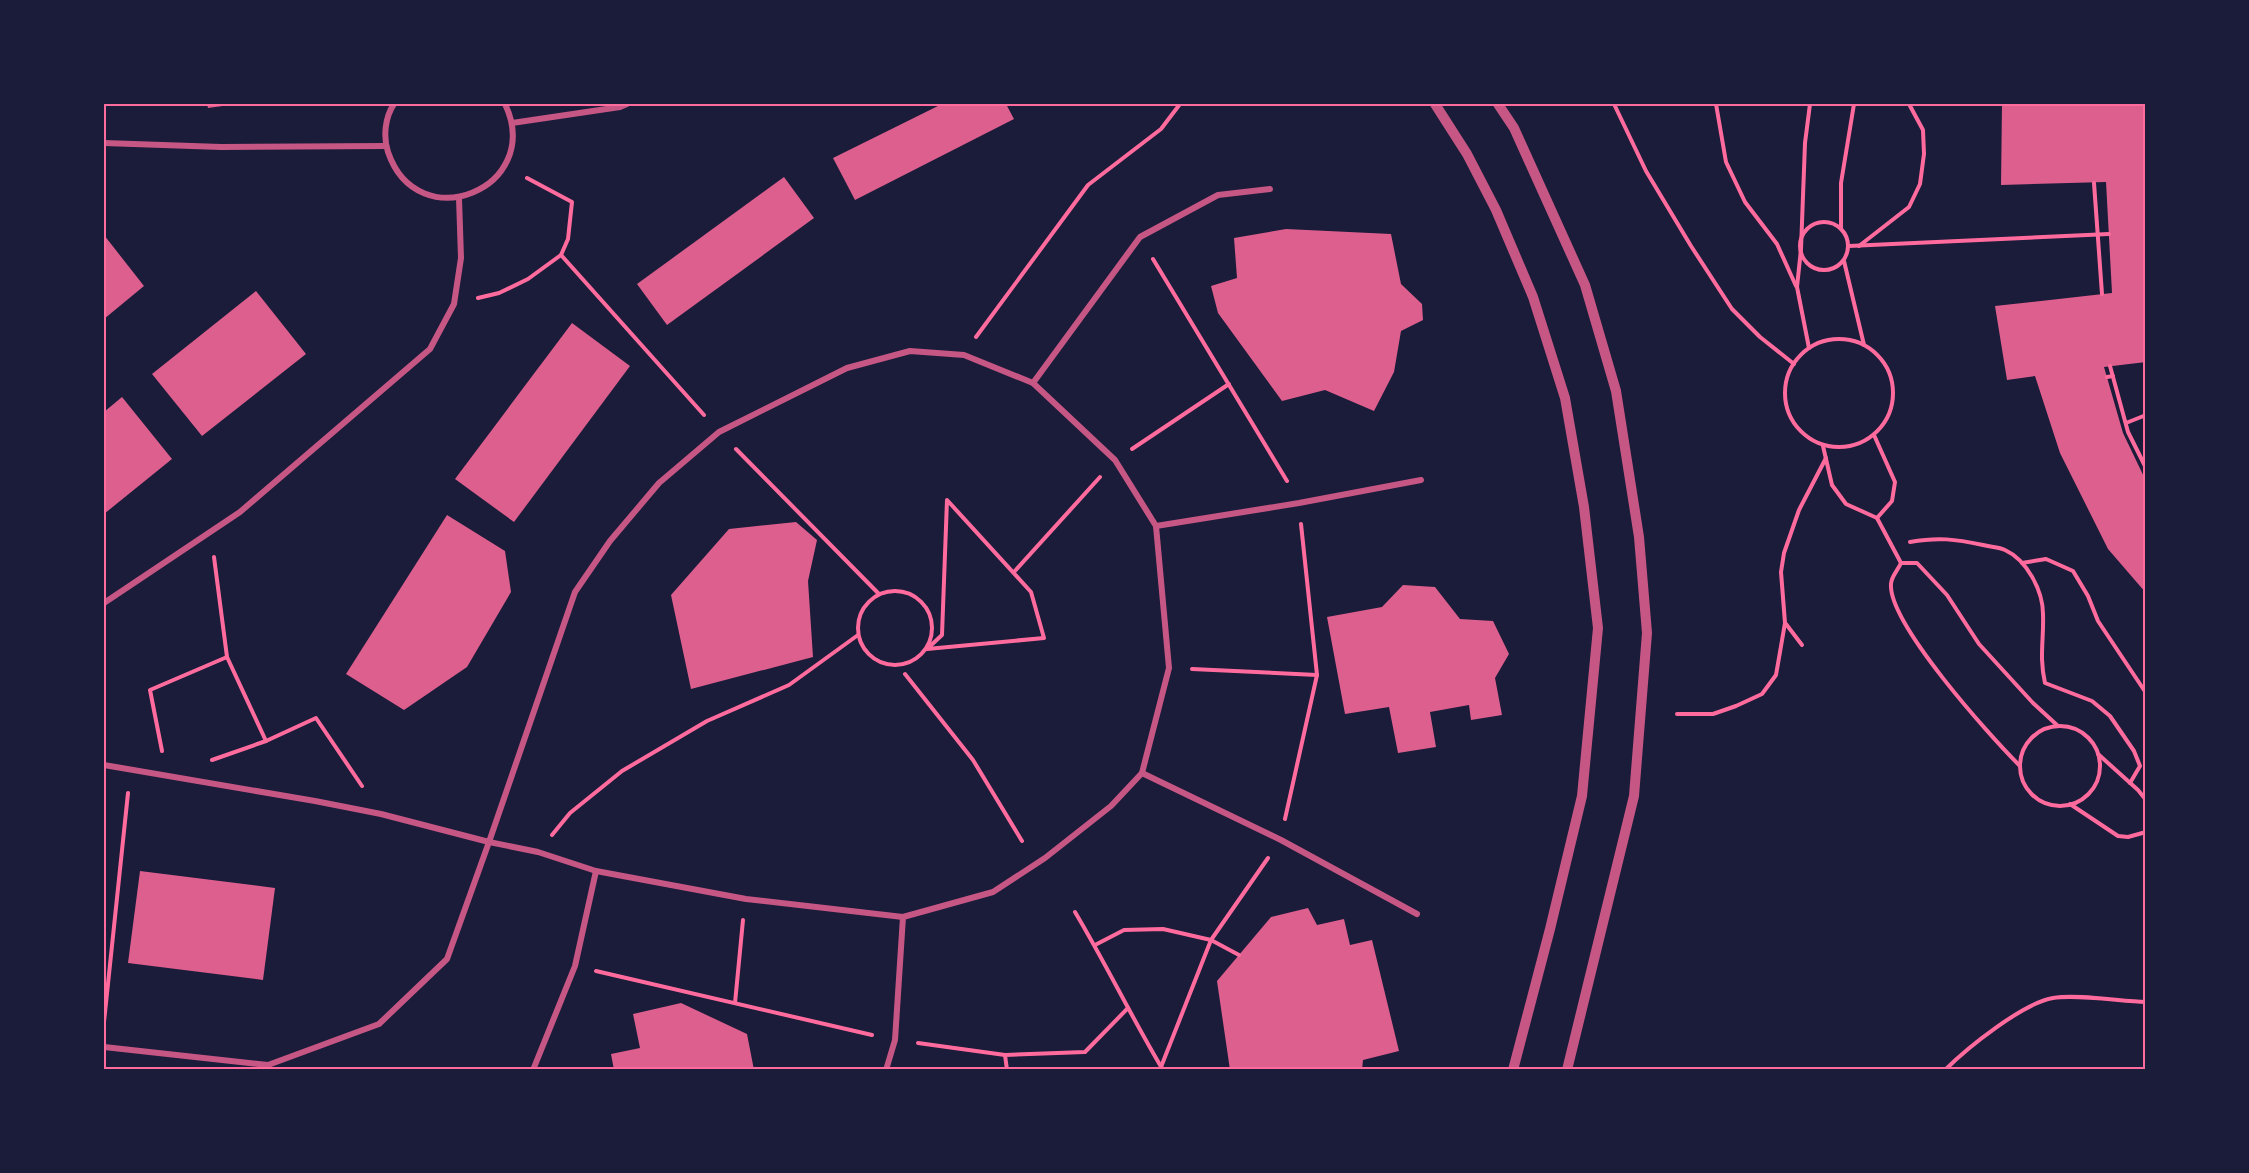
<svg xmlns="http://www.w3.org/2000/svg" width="2249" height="1173" font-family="'Archivo Narrow',sans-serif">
  <rect width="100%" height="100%" fill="#1b1b3a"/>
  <g fill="#dd5f8e">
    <polygon points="207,104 230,104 230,105 208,108"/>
    <polygon points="942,104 1006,104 1014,119 855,200 833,158"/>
    <polygon points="2002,104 2146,104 2146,362 2104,367 2123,433 2146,481 2146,593 2108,549 2060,453 2035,376 2007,380 1995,306 2112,293 2106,182 2001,185"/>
    <polygon points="784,177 814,218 667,325 637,284"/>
    <polygon points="1286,229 1391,234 1401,284 1422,304 1423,320 1401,331 1394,372 1374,411 1325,390 1282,401 1218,313 1211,286 1237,278 1234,238"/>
    <polygon points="104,235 144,286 104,319"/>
    <polygon points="256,291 306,354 202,436 152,374"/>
    <polygon points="572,323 630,366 514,522 455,479"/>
    <polygon points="122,397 172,459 104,514 104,412"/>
    <polygon points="447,515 505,551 511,592 467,667 404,710 346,674"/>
    <polygon points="796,522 817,540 808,581 813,657 691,689 671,595 729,529"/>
    <polygon points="1403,585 1435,587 1460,619 1493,621 1509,654 1495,678 1502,715 1471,720 1469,705 1430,712 1436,747 1398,753 1389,707 1345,714 1327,617 1382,607"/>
    <polygon points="140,871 275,888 263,980 128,963"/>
    <polygon points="1308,908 1317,925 1344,919 1350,945 1372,940 1399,1051 1363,1060 1362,1070 1230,1070 1217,981 1271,917"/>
    <polygon points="681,1003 747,1034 754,1070 614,1070 611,1054 640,1048 633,1014"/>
  </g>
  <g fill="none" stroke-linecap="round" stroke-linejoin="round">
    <g stroke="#ff6b9d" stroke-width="4">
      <polyline points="1614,104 1646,171 1691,246 1732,309 1760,337 1794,364"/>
      <polyline points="1716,104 1726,162 1745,202 1777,244 1796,286"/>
      <polyline points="2094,183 2102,294"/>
      <circle cx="1824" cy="246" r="24"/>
      <polyline points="1841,228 1841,183 1854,104"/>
      <polyline points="1849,246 2109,234"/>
      <polyline points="1859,246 1909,207 1920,184 1924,154 1923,130 1909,104"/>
      <polyline points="561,255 704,415"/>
      <polyline points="1153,259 1287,481"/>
      <polyline points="1844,261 1864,345"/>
      <polyline points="478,298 499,293 528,279 561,255 568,239 572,202 527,178"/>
      <polyline points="976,337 1088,185 1161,129 1180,104"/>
      <circle cx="1839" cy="393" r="54"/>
      <polyline points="1809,348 1797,287 1801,249 1805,143 1810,104"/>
      <polyline points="2110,366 2128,432 2146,468"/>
      <polyline points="2107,377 2113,376"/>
      <polyline points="2126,423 2146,415"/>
      <polyline points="1823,446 1832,485 1846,504 1877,518 1892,501 1895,482 1874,435"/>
      <polyline points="736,449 879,594"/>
      <polyline points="1132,449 1229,384"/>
      <polygon points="947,500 1031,592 1044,638 927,649 942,635"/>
      <polyline points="1877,518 1901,563 1917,563 1947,595 1979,644 2033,703 2058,726"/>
      <path d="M1910,542C1938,537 1955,539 1983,545C1990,547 1999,547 2005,550C2027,560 2043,591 2043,614C2044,639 2039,657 2045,683L2092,701L2110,716L2134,751L2140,766L2130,783"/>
      <polyline points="214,557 227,657"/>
      <path d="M1901,563C1898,570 1891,577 1891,584C1888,623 1990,736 2020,766"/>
      <polyline points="2022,563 2046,559 2073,571 2088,596 2098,621 2146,693"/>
      <polyline points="1014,572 1100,477"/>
      <circle cx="895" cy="628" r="37"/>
      <polyline points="1786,624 1802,645"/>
      <polyline points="1192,669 1317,675"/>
      <polyline points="905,674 973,760 1022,841"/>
      <polyline points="1677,714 1713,714 1736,706 1762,694 1776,675 1785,623 1781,572 1784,553 1799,510 1826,458"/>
      <circle cx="2060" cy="766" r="40"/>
      <polyline points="162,751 150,690 227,657 266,741 316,718 362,786"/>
      <polyline points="2098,754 2138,790 2146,800"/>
      <polyline points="212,760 266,741"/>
      <polyline points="2070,804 2118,836 2128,837 2146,832"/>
      <polyline points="1285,819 1317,675 1301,524"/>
      <polyline points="552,835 570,813 622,771 707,721 789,685 858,635"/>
      <path d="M1075,912C1106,964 1132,1018 1163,1070"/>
      <polyline points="1095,945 1124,930 1163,929 1211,940 1239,955"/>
      <polyline points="596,971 872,1035"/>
      <polyline points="735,1003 743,920"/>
      <polyline points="104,1022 128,793"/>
      <polyline points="918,1043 1005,1055"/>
      <polyline points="1161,1067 1211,940 1268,858"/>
      <polyline points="1007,1070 1005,1055 1085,1052 1128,1008"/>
      <path d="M1945,1070C1967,1048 2023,1003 2053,998C2077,994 2119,1001 2146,1002"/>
    </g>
    <g stroke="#c65784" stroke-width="6">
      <path d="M394,104C385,117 383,137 388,152C418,240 545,188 505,104"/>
      <polyline points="512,123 620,107 627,104"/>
      <polyline points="104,143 221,147 386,146"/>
      <polyline points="1033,383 1140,237 1218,195 1270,189"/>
      <polyline points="1156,526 1299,503 1421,480"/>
      <polyline points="104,603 240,512 430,349 454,304 461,258 459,198"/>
      <polyline points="104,765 315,801 381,814 489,842 538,852 596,871 746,899 903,917 993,892 1045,858 1111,806 1142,773 1169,668 1156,526 1115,460 1033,383 964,355 910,351 847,368 719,432 659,483 610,541 575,592 489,842 447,959 379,1024 268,1065 104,1047"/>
      <polyline points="1142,773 1281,840 1417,914"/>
      <polyline points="533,1070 575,966 596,871"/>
      <polyline points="886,1070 895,1040 903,917"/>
    </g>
    <g stroke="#c65784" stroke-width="10">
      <polyline points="1435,104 1467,154 1496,210 1533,297 1565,398 1584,507 1598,628 1582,796 1550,929 1513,1070"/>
      <polyline points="1498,104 1514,128 1585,285 1616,391 1639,537 1647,633 1634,796 1567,1070"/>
    </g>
  </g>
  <rect width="2249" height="1173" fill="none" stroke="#1b1b3a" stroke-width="210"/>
  <rect x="105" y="105" width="2039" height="963" fill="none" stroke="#ff6b9d" stroke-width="2"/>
</svg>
